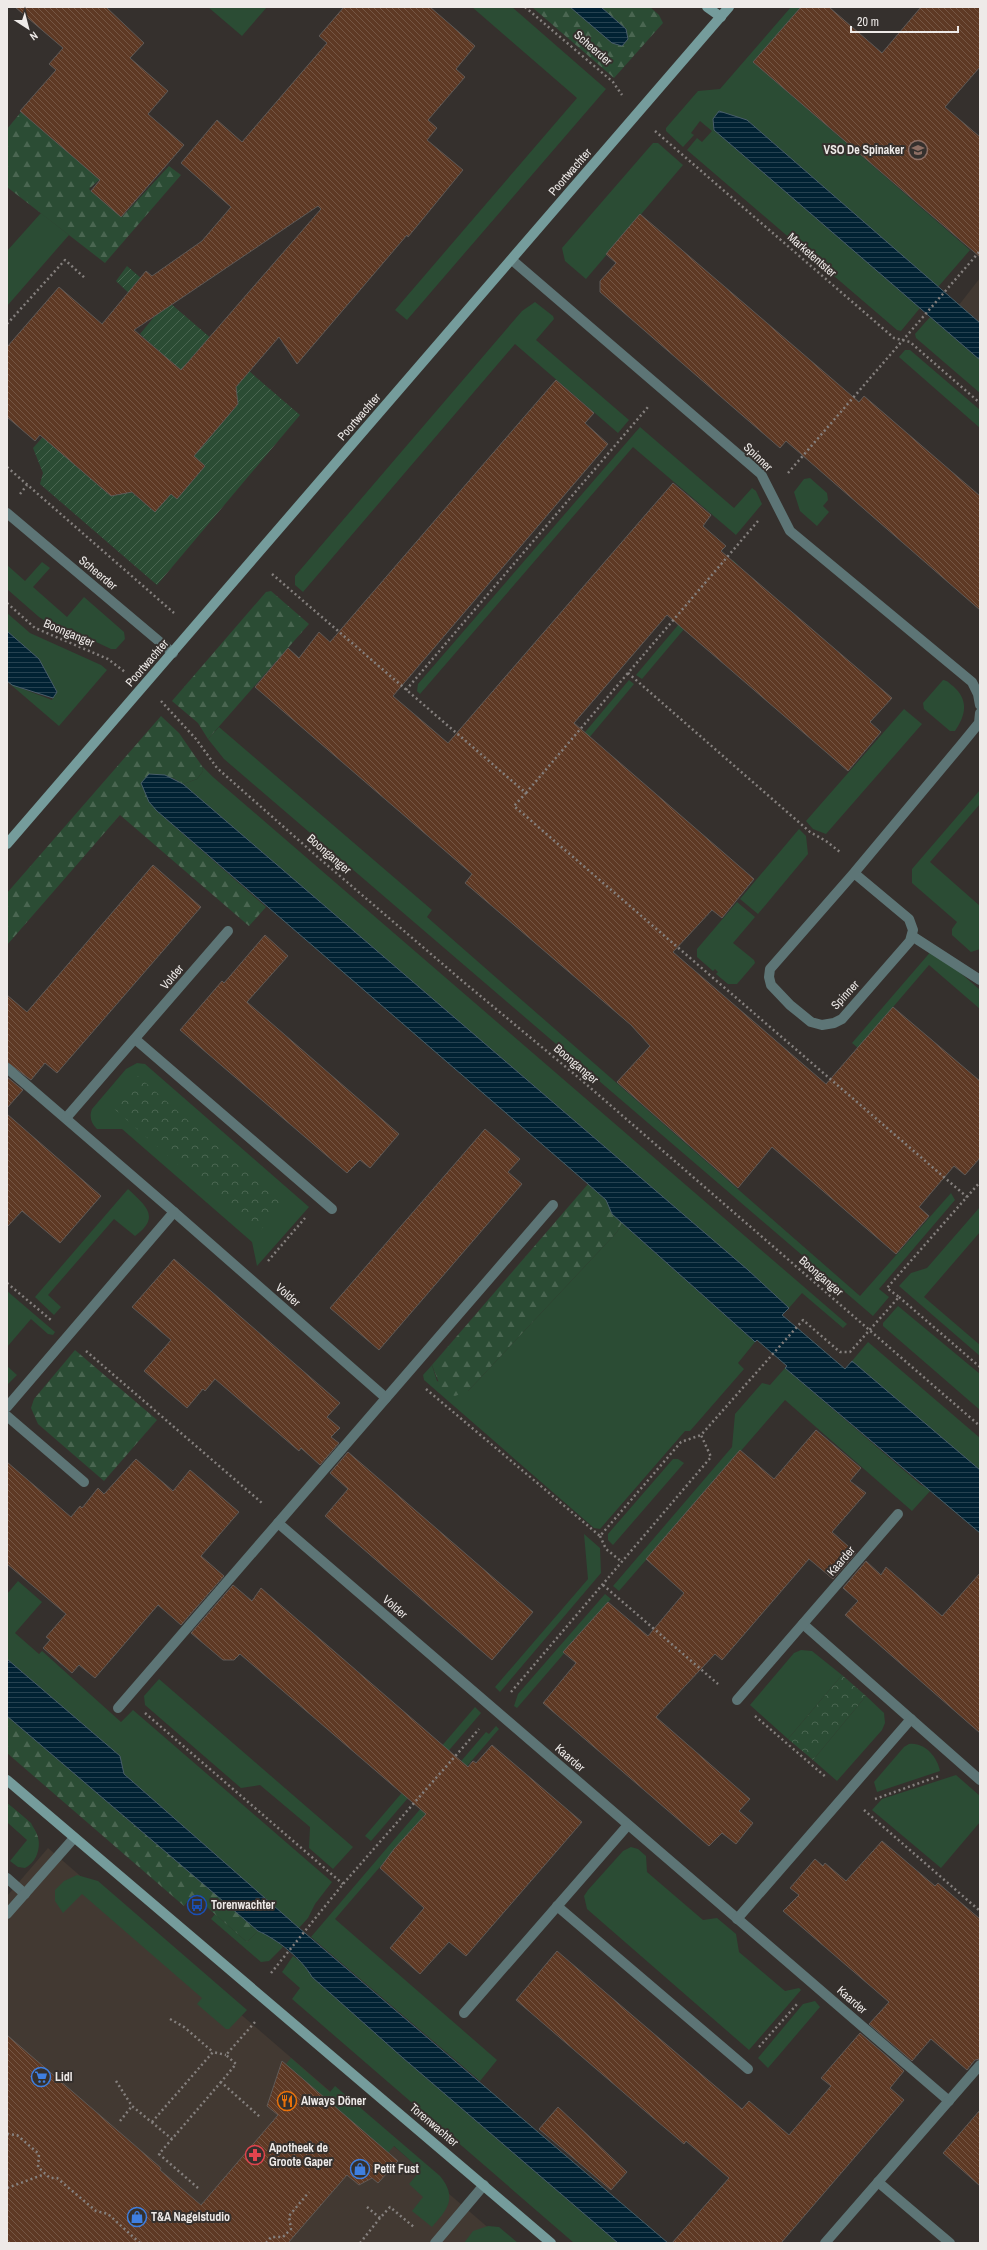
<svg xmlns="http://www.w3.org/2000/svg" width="987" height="2250" font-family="'Archivo Narrow',sans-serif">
  <defs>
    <pattern id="forest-firs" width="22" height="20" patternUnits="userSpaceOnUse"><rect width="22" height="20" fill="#2b4c34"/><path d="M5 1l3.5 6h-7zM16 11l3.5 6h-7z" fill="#4a6651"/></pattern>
    <pattern id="park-crowns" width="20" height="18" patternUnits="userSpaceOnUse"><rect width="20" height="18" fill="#2b4c34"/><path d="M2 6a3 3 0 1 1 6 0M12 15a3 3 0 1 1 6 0" fill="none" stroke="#4a6651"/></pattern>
    <pattern id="garden-furrows" width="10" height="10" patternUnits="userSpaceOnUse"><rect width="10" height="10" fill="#2b4c34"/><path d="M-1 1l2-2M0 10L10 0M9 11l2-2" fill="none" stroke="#4a6651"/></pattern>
    <pattern id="water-rules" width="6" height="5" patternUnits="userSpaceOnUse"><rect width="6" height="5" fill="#012233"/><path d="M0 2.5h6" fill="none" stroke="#264251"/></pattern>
    <pattern id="building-back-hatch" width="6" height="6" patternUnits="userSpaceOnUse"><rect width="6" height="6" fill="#5e3924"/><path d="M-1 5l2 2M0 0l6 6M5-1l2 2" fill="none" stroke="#755644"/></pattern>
  </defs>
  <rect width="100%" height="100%" fill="#35302d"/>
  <g fill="#423932">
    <polygon points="980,278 980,323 959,305"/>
    <polygon points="48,1848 506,2243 7,2243 7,1896"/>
  </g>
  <g fill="#2b4c34">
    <polygon points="208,7 267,7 242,36"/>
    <polygon points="472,7 512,7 606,89 407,320 395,310 577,98"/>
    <polygon points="791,7 801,7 753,62 970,250 938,287 747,120 719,112 713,119 714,130 920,308 901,331 897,330 687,150 697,138 702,142 712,131 700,121 691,133 694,135 683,147 666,131 666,128 698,91 720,89"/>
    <polygon points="653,143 658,143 683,165 586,279 565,261 562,248"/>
    <polygon points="41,213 69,235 7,306 7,251"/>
    <polygon points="535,302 553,316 554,319 536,340 629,420 618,433 515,344 303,592 295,585 295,576 522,311"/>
    <polygon points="930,317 980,360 980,393 916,338 915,334"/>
    <polygon points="905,350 910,350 980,410 980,428 899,357"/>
    <polygon points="640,427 734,508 752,488 756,491 762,504 736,535 633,447 420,694 417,691 418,684"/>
    <polygon points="810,478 827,493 828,500 823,506 829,512 817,526 800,511 794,492 804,479"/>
    <polygon points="733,560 738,565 642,679 636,675"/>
    <polygon points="42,562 50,568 33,587 67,617 84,597 124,632 125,639 116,649 111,649 79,634 52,625 39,617 7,589 7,565 25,581"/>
    <polygon points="7,613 30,633 101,665 107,670 59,726 10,684 52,700 57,692 39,659 7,631"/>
    <polygon points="629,680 634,684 538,799 532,795"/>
    <path d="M943,680C947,680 950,684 953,686C969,700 966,715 955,731H950L924,709L923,703Z"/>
    <polygon points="904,709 922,724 826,834 813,829 806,821"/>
    <polygon points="219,727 432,910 427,917 860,1296 951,1193 955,1200 879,1289 889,1297 873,1316 224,759 208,739"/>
    <polygon points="202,766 213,777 847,1324 843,1328 802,1293 789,1308 748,1270 183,784 197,779 203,771"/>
    <polygon points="980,790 980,804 930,862 980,906 980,949 971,952 952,935 952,929 957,922 912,883 912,869"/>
    <polygon points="799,829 806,836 808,854 758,914 740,899"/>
    <polygon points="737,902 755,917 733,943 754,960 755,963 737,984 728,984 716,974 718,972 715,969 713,971 697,957 697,949"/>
    <polygon points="933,949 980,990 980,1009 929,965 858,1048 852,1043"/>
    <path d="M137,1063L145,1064L309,1207L257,1266L252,1242L122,1129H97C91,1123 89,1117 92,1109L126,1069Z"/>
    <path d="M128,1189C146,1206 161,1217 135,1236L114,1219L48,1295L61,1307L54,1315L35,1297Z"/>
    <polygon points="980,1207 980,1232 924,1297 980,1345 980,1356 899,1286 911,1273 927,1268"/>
    <polygon points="622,1223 755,1342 738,1363 744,1369 690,1431 685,1431 600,1529 594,1528 424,1380 423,1375 432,1365 437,1381 468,1391 617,1232"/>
    <polygon points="7,1291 55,1332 53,1335 48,1334 31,1319 7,1347"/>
    <polygon points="898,1306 980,1374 980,1410 883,1326 883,1323"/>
    <polygon points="868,1342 980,1438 980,1470 852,1361"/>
    <polygon points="7,1366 17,1375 7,1385"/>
    <polygon points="785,1368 921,1485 931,1490 912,1511 785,1400 619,1591 613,1586 732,1447 735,1414 762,1383 770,1385"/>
    <polygon points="673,1459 678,1459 684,1463 613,1545 608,1540 608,1534"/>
    <polygon points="584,1534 600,1548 601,1573 500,1692 495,1687 588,1579"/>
    <polygon points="18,1581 42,1602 15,1633 39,1654 42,1651 121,1722 133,1710 332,1882 315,1904 308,1918 299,1928 124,1774 120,1756 7,1659 7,1594"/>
    <polygon points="605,1594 611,1599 517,1708 514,1706 518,1694"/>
    <polygon points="801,1650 812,1651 842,1675 788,1739 750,1705 794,1653"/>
    <polygon points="159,1679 353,1847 333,1869 309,1848 310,1827 260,1785 241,1788 145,1705 144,1696"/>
    <polygon points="866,1696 884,1713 885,1723 882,1730 837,1781 813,1760"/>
    <polygon points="475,1707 481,1713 371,1841 365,1836"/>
    <polygon points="496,1726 499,1729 335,1919 497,2060 480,2081 311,1937 486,1732 489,1734"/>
    <path d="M909,1744C925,1742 937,1757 940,1771L877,1792L874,1782L904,1747Z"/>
    <polygon points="956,1775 980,1796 980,1822 941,1868 872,1810 882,1799"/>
    <path d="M7,1803C21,1815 44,1829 38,1851C36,1859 32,1864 25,1868L18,1867L10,1861L27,1840L7,1822Z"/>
    <polygon points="631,1847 638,1849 646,1856 647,1872 703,1920 717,1918 736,1934 739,1952 785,1991 799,1988 801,1990 749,2050 587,1909 584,1896 588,1890 623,1851"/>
    <polygon points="77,1875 98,1881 247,2010 229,2029 226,2029 197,2004 202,1998 82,1894 63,1913 55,1901 55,1890 64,1881"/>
    <polygon points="215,1914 247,1942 258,1931 272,1937 283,1947 269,1961 261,1962 211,1919"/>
    <polygon points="293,1956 306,1966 312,1977 403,2058 618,2243 574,2243 292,1999 300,1988 282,1972"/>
    <polygon points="815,2001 820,2007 768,2068 758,2058 803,2004"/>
    <path d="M291,2058L330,2092L335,2086L440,2176C458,2198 447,2210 432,2227L412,2211L423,2197L409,2184L421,2170L394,2146L388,2153L286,2064Z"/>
    <polygon points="488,2226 499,2227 518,2243 464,2243 473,2231"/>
  </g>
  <g fill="url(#forest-firs)">
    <polygon points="532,7 570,7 612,43 622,46 628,39 626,29 601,7 650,7 659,15 663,23 614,78"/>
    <polygon points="21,112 100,179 89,189 122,217 169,166 181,175 105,263 7,187 7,129"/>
    <polygon points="271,591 309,624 208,739 198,723 172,701 266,592"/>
    <polygon points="161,716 179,733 202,766 203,771 197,779 183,784 173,778 157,811 266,907 249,926 120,815 7,945 7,893"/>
    <polygon points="588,1184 606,1200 612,1214 622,1223 617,1232 468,1391 455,1396 442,1391 432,1365"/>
    <polygon points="75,1350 157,1420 104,1481 38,1424 31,1408 34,1399"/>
    <polygon points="7,1716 258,1931 247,1942 193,1895 184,1906 7,1753"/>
    <polygon points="7,1803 31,1823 38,1837 34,1841 28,1840 7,1822"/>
  </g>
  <g fill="url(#park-crowns)">
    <polygon points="138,1076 283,1205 257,1234 111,1106"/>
    <polygon points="842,1675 866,1696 813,1760 788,1739"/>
  </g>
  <polygon fill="url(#garden-furrows)" points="127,266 300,415 157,585 40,484 43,473 33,448 43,437 124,486 155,512 171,494 177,499 205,466 194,456 238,404 238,399 191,359 169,385 137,375 159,351 140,334 154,317 116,281"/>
  <g fill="url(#water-rules)" stroke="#485e69">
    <polygon points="570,7 601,7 626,29 628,39 622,46 612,43"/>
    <polygon points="719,111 747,120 980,323 980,360 714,130 713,119"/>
    <polygon points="7,631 39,659 57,692 53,698 12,685 7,681"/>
    <polygon points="149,774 165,775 183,784 748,1270 789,1308 782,1315 845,1369 852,1361 980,1470 980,1533 785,1368 787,1366 757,1340 755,1342 753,1340 612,1214 606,1200 588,1184 157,811 149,802 141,783"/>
    <path d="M7,1659L120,1756L124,1774L299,1928L668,2243H618L403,2058L312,1977C302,1959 277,1939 258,1931L7,1716Z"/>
  </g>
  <g fill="url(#building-back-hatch)" stroke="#5f5956" fill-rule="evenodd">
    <polygon points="15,7 106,7 144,43 130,58 168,91 148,114 184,145 121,217 91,191 100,180 20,111 56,70 49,64 63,48"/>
    <path d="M344,7H430L475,46L456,69L465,77L428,120L437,128L427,140L463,170L408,237L407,235L297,364L279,337L236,387L238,404L194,456L205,466L177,499L171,494L155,512L132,492L111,496L40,435L35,441L7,417V347L59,287L102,324L146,271L152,276L202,241L231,207L181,163L217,120L242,142L327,43L319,36ZM318,206L321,209L181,370L134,330Z"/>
    <polygon points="801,7 829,7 882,53 921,7 980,7 980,67 945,107 980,137 980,257 753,62"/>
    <polygon points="640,214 859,402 864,396 980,496 980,610 786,441 780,448 600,292 600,281 616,263 606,254"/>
    <polygon points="556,380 594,413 585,423 608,444 393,696 448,743 673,483 711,515 703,526 726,546 721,551 892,698 870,722 881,732 848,771 667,615 574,723 754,879 722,918 712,910 673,952 826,1084 893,1007 980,1081 980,1158 965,1175 954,1166 919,1207 929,1216 896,1254 772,1147 738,1188 651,1112 617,1082 650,1046 631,1025 465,883 472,874 255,687 288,648 299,658 319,632 330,642"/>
    <polygon points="153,865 201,907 57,1073 45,1063 31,1080 7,1062 7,995 27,1012"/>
    <polygon points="265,935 288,956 247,1002 399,1134 370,1168 360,1160 347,1173 180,1030 222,981 224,983"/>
    <polygon points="7,1077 23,1090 7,1108"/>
    <polygon points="7,1114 101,1196 60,1243 22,1211 7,1227"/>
    <polygon points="485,1129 520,1159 508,1172 522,1184 379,1350 330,1308"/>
    <polygon points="174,1259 340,1403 327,1417 340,1428 331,1437 339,1443 320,1465 301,1448 299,1451 215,1379 205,1391 203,1389 187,1408 144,1371 171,1340 132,1307"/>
    <polygon points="816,1430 861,1468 850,1481 866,1493 832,1532 856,1553 833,1579 809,1559 722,1660 715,1654 656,1717 750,1799 739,1811 753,1823 736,1844 722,1833 709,1846 543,1703 576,1663 563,1652 608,1602 648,1636 684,1593 646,1559 740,1450 774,1479"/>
    <polygon points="348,1452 533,1612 492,1660 325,1516 348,1489 330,1473"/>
    <polygon points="136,1459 173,1491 190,1470 239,1512 201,1556 224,1576 181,1625 158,1605 95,1678 79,1665 72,1673 43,1648 50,1640 46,1637 66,1614 7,1564 7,1462 71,1517 80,1506 82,1508 98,1488 104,1494"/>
    <polygon points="866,1561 881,1575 886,1567 942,1616 980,1573 980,1733 845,1615 858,1601 843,1588"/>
    <polygon points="233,1585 252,1601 261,1588 468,1767 473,1761 476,1763 492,1745 582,1822 466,1956 449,1942 420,1974 390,1948 424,1908 380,1868 394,1849 426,1814 240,1654 234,1660 223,1660 191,1633"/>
    <polygon points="882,1841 935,1886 938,1883 980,1919 980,2059 975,2060 967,2070 931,2039 912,2061 869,2024 889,2002 783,1911 799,1895 790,1888 815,1859 823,1866 825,1863 846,1881"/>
    <polygon points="557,1951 742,2109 749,2101 789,2135 831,2086 821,2078 860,2033 904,2071 890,2088 904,2100 781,2243 672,2243 729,2178 686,2141 684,2144 645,2111 516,2000"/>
    <polygon points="7,2035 161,2168 160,2170 201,2205 278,2115 267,2106 282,2061 398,2161 378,2183 372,2178 359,2185 347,2175 288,2243 7,2243"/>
    <polygon points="558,2107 627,2172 611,2190 539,2129"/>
    <polygon points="980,2110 980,2186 943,2153"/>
  </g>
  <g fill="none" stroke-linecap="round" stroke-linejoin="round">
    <g stroke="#85807e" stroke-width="2.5" stroke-dasharray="2 3" stroke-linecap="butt">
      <polyline points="525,7 613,82 622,95"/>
      <polyline points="655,131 894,338 910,342 980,403"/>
      <polyline points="7,324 65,260 86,279"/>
      <polyline points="7,467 174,613"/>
      <polyline points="788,473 980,251"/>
      <polyline points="20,494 27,485"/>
      <polyline points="758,521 628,673 810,832 826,841 840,852"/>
      <polyline points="272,574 526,793 514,806 967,1197"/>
      <polyline points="7,603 35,628 108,659 125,672"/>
      <polyline points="406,690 648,407"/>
      <polyline points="161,701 196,739 217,768 320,859 466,984 579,1078 980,1426"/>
      <polyline points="526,793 628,673"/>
      <polyline points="268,1261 305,1218"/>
      <polyline points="7,1283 51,1320"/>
      <polyline points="899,1297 980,1367"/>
      <polyline points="86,1351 262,1503"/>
      <polyline points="426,1389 600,1536 681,1442 701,1435"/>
      <polyline points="600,1536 606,1549 622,1562"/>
      <polyline points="603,1585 718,1684"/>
      <polyline points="511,1692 711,1457 701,1435 803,1320 840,1352 850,1352 899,1297 887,1288 980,1182"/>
      <polyline points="145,1713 343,1884"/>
      <polyline points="755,1716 827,1778"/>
      <polyline points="875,1799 939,1776"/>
      <polyline points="864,1810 980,1911"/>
      <polyline points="271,1973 343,1884 479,1729"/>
      <polyline points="170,2019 184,2027 213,2052"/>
      <polyline points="255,2022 226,2055 236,2064 221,2082 260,2117"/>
      <polyline points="759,2047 798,2003"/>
      <polyline points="116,2081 132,2106 172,2139"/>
      <polyline points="120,2121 132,2106"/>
      <polyline points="152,2122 213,2052 226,2055"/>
      <polyline points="7,2134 17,2135 39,2154 38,2167 50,2178 57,2178 96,2211 108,2214 140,2243"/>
      <polyline points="7,2188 45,2174"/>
      <polyline points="198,2188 159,2154 221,2082"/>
      <polyline points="367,2207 380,2218 390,2207 415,2228"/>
      <polyline points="266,2243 271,2237 283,2237 291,2229 289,2216 309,2192"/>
      <polyline points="360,2243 380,2218"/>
    </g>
    <g stroke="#5d7576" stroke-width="10">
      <polyline points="7,513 173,653"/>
      <polyline points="912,936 980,980"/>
      <polyline points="7,1878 25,1894"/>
      <polyline points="7,1914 74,1838"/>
      <polyline points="435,2243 484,2185"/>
    </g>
    <g stroke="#5d7576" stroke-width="10">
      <polyline points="512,260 761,474 790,531 972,682 978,694 980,705"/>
      <polyline points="854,873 909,919 913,930 910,941 842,1019 834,1023 822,1025 811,1022 790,1005 771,985 769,977 770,969 854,873 961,745 979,723 980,713"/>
      <polyline points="135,1039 332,1209"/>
      <polyline points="7,1068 174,1212 386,1398"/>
      <polyline points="66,1118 228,931"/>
      <polyline points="7,1407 174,1212"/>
      <polyline points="7,1416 84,1482"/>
      <polyline points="278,1523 949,2101"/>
      <polyline points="803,1624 980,1780"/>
      <polyline points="737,1700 898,1514"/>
      <polyline points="118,1708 553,1205"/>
      <polyline points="557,1906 748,2069"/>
      <polyline points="737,1919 911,1719"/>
      <polyline points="464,2013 628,1825"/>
      <polyline points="878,2182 950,2243"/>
      <polyline points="825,2243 980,2065"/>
    </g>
    <g stroke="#759c9c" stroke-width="10">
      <polyline points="707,7 721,17"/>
      <polyline points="7,844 729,7"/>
      <polyline points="7,1780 551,2243"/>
    </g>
  </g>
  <defs>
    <symbol id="school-ring" viewBox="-11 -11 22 22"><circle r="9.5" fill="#35302d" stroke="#8d6e63" stroke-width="1.5"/><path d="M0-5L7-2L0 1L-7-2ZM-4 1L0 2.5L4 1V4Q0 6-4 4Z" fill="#8d6e63"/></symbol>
    <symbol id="bus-ring" viewBox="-11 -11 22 22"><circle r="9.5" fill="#35302d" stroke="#1a4fb4" stroke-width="1.5"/><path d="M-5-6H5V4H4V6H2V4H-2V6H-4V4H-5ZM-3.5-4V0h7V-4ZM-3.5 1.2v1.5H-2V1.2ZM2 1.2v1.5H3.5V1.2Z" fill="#1a4fb4"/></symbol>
    <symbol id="supermarket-ring" viewBox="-11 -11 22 22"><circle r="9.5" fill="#35302d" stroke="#3f7fe0" stroke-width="1.5"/><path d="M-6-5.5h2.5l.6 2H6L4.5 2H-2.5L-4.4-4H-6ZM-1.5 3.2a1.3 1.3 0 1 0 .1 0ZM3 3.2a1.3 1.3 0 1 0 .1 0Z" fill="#3f7fe0"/></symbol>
    <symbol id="restaurant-ring" viewBox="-11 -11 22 22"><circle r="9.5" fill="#35302d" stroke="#e8710a" stroke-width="1.5"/><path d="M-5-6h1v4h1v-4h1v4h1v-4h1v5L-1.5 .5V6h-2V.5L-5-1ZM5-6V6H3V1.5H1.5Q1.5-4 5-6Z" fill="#e8710a"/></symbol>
    <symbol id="pharmacy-ring" viewBox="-11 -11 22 22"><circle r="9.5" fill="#35302d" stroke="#e0444e" stroke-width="1.5"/><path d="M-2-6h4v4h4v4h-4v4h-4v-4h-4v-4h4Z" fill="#e0444e"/></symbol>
    <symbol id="shop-ring" viewBox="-11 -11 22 22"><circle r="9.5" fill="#35302d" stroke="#3f7fe0" stroke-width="1.5"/><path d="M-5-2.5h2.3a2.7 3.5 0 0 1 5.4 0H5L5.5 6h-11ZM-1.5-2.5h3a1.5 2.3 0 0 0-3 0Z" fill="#3f7fe0"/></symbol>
  </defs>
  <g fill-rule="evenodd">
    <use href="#school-ring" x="907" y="139" width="22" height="22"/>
    <use href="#bus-ring" x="186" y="1894" width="22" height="22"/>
    <use href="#supermarket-ring" x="30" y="2066" width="22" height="22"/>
    <use href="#restaurant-ring" x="276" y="2090" width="22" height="22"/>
    <use href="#pharmacy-ring" x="244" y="2144" width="22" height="22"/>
    <use href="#shop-ring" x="349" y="2158" width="22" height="22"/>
    <use href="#shop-ring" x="126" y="2206" width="22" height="22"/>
  </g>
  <g text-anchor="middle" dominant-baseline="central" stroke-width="4" stroke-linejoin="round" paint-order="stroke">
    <g font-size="12" fill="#eeeae8" stroke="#35302d">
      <text transform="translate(593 48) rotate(41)">Scheerder</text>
      <text transform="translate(570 172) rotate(-49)">Poortwachter</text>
      <text transform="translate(812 255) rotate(41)">Marketentster</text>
      <text transform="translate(359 417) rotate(-49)">Poortwachter</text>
      <text transform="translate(758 457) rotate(44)">Spinner</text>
      <text transform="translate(98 573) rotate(40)">Scheerder</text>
      <text transform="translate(69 633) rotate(23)">Boonganger</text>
      <text transform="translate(147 663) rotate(-49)">Poortwachter</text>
      <text transform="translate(329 854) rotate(41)">Boonganger</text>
      <text transform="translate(172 977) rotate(-50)">Volder</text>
      <text transform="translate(845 995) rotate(-47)">Spinner</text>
      <text transform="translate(576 1064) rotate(40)">Boonganger</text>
      <text transform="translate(821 1276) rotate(41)">Boonganger</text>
      <text transform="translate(288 1295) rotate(41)">Volder</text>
      <text transform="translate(841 1561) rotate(-49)">Kaarder</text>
      <text transform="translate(395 1607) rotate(41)">Volder</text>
      <text transform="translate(570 1758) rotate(41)">Kaarder</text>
      <text transform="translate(852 2000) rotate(41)">Kaarder</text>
      <text transform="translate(434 2125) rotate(40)">Torenwachter</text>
    </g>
    <g font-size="12" font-weight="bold" fill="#eeeae8" stroke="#35302d" text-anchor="start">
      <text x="904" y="150" text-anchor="end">VSO De Spinaker</text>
      <text x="211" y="1905">Torenwachter</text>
      <text x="55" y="2077">Lidl</text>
      <text x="301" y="2101">Always Döner</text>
      <text x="269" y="2148">Apotheek de<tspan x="269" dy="14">Groote Gaper</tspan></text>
      <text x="374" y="2169">Petit Fust</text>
      <text x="151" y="2217">T&amp;A Nagelstudio</text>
    </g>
  </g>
  <rect width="987" height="2250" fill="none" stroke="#eeeae8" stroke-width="16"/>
  <g transform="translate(28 28) rotate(144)" stroke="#35302d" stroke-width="3" paint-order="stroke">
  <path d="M0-3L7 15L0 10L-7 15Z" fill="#eeeae8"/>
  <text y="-6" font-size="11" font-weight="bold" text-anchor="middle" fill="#eeeae8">N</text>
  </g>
  <path d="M851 26v6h107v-6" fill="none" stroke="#eeeae8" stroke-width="2"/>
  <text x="857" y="26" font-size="12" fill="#eeeae8" stroke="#35302d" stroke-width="3" paint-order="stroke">20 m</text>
</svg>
